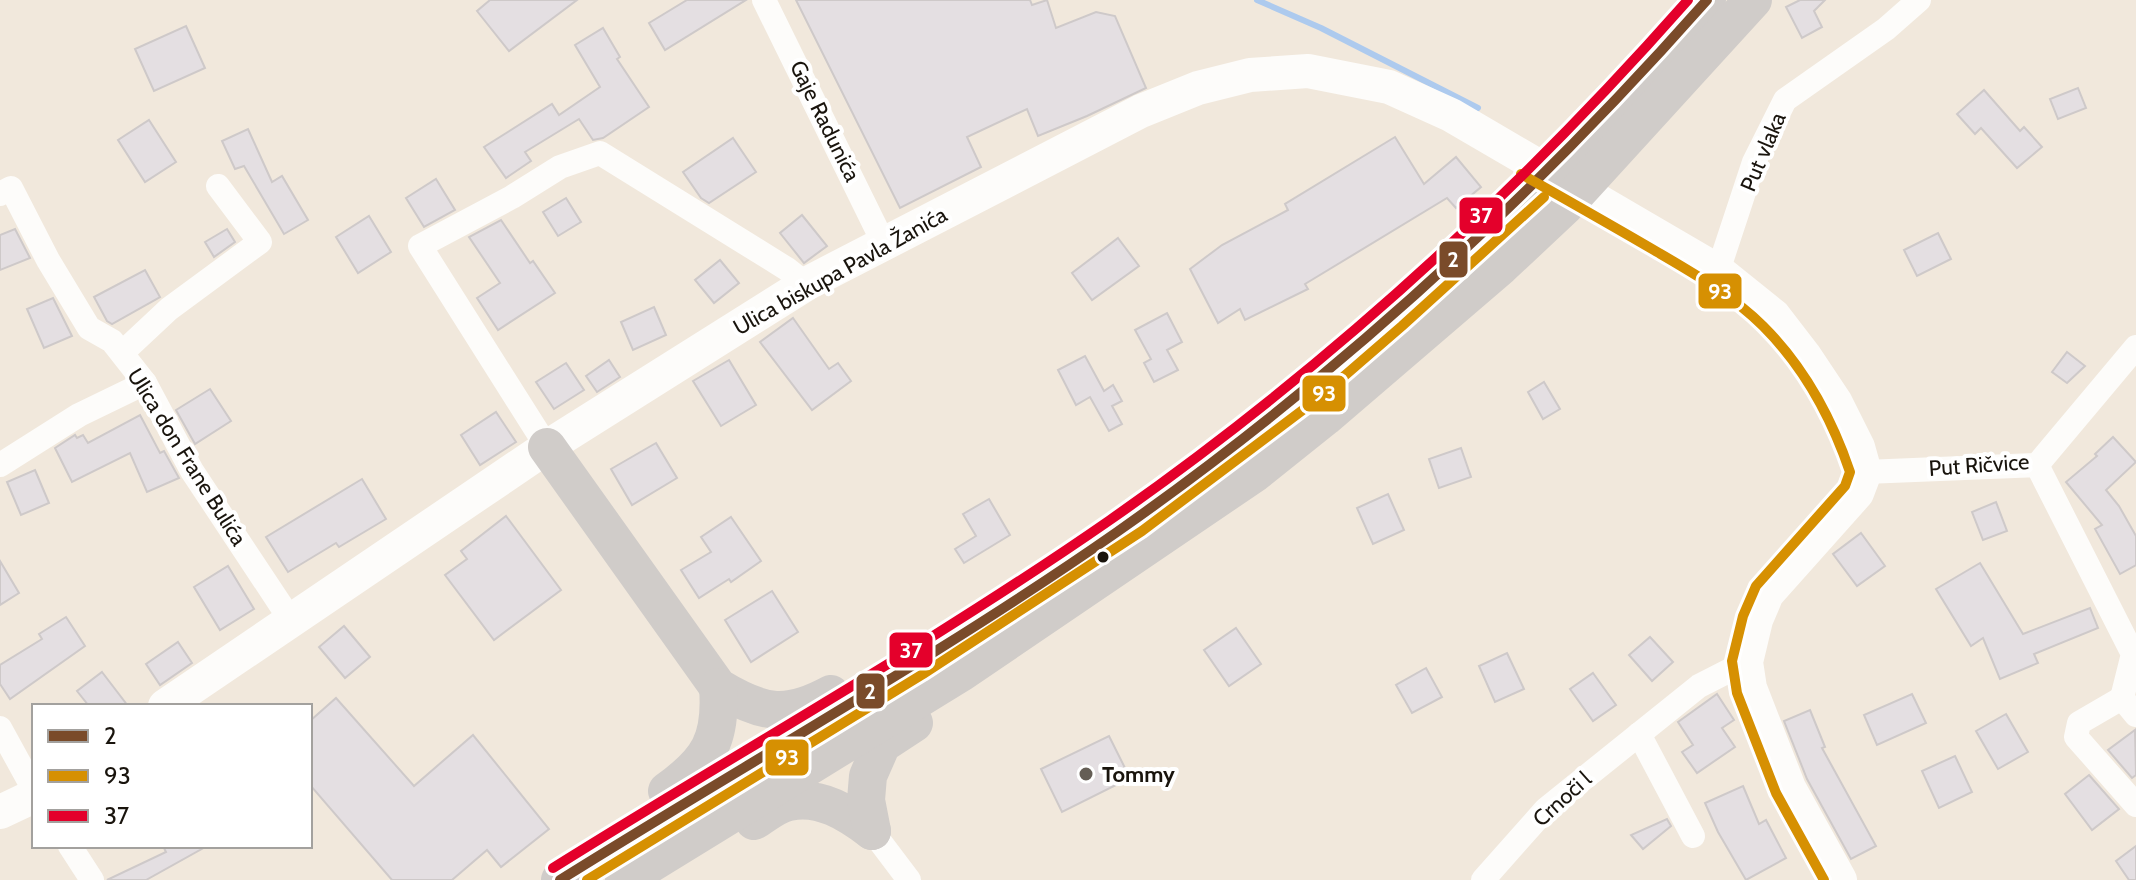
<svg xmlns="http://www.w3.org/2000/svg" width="2136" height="880" font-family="Cabin,sans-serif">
  <rect width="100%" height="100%" fill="#f1e8dc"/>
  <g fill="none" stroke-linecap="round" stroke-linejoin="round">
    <polyline stroke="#adcaee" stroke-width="6" points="1257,0 1321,28 1478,108"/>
  </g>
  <g fill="#e4dfe2" stroke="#cec9c9" stroke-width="2">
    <polygon points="490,0 577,0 509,51 477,11"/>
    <polygon points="687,0 746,0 665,50 649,23"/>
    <polygon points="796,0 1030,0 1032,5 1047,0 1056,28 1096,12 1115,16 1146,88 1087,116 1038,136 1027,109 967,137 981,167 900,208"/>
    <polygon points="1800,0 1825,0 1814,11 1822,27 1802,38 1786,7"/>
    <polygon points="186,26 205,68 154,91 135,49"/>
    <polygon points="603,28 620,57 617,59 649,107 603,138 593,140 579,119 525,152 531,161 506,178 484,147 552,104 559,115 600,87 575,45"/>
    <polygon points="2078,88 2086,108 2058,119 2050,99"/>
    <polygon points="1984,90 2020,131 2024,127 2042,147 2017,168 1981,128 1975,134 1957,114"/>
    <polygon points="149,120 176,162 145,182 118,140"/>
    <polygon points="248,129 272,182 282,176 308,220 284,234 244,166 235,169 222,141"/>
    <polygon points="1395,137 1424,184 1456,157 1481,187 1456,208 1447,198 1305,284 1308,289 1245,320 1240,309 1218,323 1190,269 1222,245 1288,210 1285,204"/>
    <polygon points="733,138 756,172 709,203 701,198 683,172"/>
    <polygon points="436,179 455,210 424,227 406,198"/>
    <polygon points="566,198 581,222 558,236 543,212"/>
    <polygon points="802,215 827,246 804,263 780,233"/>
    <polygon points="369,216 391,252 358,273 336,237"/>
    <polygon points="501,220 530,263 533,261 555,293 498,330 477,298 500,283 469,237"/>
    <polygon points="15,229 30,258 0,270 0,235"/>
    <polygon points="227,229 235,242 214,257 205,242"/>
    <polygon points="1938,233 1951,259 1917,276 1904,250"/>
    <polygon points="1118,238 1139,266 1092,300 1072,273"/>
    <polygon points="720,260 739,283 714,303 695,280"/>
    <polygon points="145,270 160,297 112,324 107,321 94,297"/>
    <polygon points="53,298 72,336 44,348 27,309"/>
    <polygon points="654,307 666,335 633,350 621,322"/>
    <polygon points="1167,313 1182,342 1167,350 1178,370 1154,382 1144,363 1151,359 1135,330"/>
    <polygon points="793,318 829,369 838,363 851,381 812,410 760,342"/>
    <polygon points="2067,352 2085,366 2067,383 2052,372"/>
    <polygon points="1085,356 1104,391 1113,385 1122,401 1112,406 1122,424 1109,431 1090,397 1076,405 1058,370"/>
    <polygon points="609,360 620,377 597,392 586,376"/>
    <polygon points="729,360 756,405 721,426 693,381"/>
    <polygon points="566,363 584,390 554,409 536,382"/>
    <polygon points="1544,382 1560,409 1543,419 1528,392"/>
    <polygon points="210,389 231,421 195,444 176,410"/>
    <polygon points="496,412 516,442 480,465 461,435"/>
    <polygon points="140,415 160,453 164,451 179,478 147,492 130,453 72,482 55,448 75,435 77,438 83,435 88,443"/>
    <polygon points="2113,437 2136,462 2106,490 2119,506 2136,536 2136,565 2120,574 2095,529 2102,525 2066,482 2097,456 2095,454"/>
    <polygon points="656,443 677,478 632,505 611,469"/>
    <polygon points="1461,448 1471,477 1439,488 1429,459"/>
    <polygon points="35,470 49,503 21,515 7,482"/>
    <polygon points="362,479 386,519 339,547 336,543 288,572 266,537"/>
    <polygon points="1388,494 1404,530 1373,544 1357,508"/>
    <polygon points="989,499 1010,535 964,563 955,549 976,536 963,514"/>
    <polygon points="1996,502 2007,531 1983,540 1972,512"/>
    <polygon points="506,516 561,590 494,640 445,575 467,559 461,551"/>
    <polygon points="731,517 761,561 731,582 729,579 699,598 681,570 711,552 701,537"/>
    <polygon points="1861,533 1885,566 1857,586 1833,554"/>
    <polygon points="0,561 19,593 0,605"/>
    <polygon points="1980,563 2023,634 2090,608 2098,628 2034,654 2038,663 2000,679 1983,638 1971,646 1936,589"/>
    <polygon points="228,566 254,609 220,630 194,587"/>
    <polygon points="772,591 798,632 751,662 725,620"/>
    <polygon points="66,617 85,646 10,699 0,684 0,665 42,639 39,634"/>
    <polygon points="344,626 370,657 345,678 319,647"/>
    <polygon points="1236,628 1261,664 1229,686 1204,650"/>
    <polygon points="1650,637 1673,662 1652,681 1629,655"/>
    <polygon points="178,642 192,663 160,685 146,664"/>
    <polygon points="1507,653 1524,689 1495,702 1479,666"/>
    <polygon points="1426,668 1442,697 1412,713 1396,685"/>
    <polygon points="102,672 128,706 89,706 77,691"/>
    <polygon points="1593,673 1616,705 1593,721 1570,689"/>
    <polygon points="1717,694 1734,720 1722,728 1735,747 1697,773 1682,752 1693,745 1678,722"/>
    <polygon points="1912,694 1926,723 1877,745 1864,715"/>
    <polygon points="336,698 414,786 473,735 549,829 501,867 487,850 452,880 392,880 310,785 310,721"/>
    <polygon points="1810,710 1825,747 1822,748 1876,846 1851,859 1807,779 1784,721"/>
    <polygon points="2006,714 2028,752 1998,769 1976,731"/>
    <polygon points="2135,730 2136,775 2132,778 2108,750"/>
    <polygon points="1109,736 1130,778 1062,812 1041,769"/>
    <polygon points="1955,756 1972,792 1939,808 1922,771"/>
    <polygon points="2089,775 2119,809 2092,830 2065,794"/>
    <polygon points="1743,786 1759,824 1766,820 1786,858 1746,880 1718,832 1705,803"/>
    <polygon points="1667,819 1671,826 1643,849 1631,835"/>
    <polygon points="163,846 207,846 146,880 107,880 166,852"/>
    <polygon points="2136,846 2136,880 2129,880 2116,861"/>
  </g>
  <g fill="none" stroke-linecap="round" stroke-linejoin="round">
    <g stroke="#fdfcfa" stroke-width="24">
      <polyline points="764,0 884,244"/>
      <polyline points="0,194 11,188 48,260 89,328 112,341 145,383 192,471 290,619"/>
      <polyline points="1718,271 1754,162 1785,100 1886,29 1919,0"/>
      <polyline points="122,353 169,309 260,242 218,186"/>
      <polyline points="547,447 420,246 512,197 560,167 600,153 787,269 806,284"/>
      <polyline points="0,465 79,415 145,383"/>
      <polyline points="2037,465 2133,654 2122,698 2136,715"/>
      <polyline points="1865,472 2037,465 2136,347"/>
      <polyline points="2122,698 2079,723 2076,737 2136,805"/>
      <polyline points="0,728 34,790"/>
      <polyline points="1639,734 1693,836"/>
      <polyline points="872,831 909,880"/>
      <polyline points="70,846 92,880"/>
      <polyline points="1483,880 1546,809 1699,686 1746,662"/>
    </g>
    <g stroke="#fdfcfa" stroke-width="34">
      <polyline points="165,706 547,447 806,284 1141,111 1198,88 1250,75 1308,71 1389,87 1451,115 1718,271 1774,316 1804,355 1836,403 1858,447 1865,472 1857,493 1767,594 1756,620 1746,662 1750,688 1789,788 1840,880"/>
      <polyline points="0,812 34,796"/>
    </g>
    <g stroke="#d0ccc9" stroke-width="38">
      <path d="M547,447L718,687C761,713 785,719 831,694"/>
      <path d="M667,791C709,761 722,739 718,687"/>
      <path d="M754,821C764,815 777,804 789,802C820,795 848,813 872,831"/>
      <polyline points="872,831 866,800 868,776 882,744 914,723"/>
      <path d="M560,880C696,794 835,713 971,627C1026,592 1082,557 1135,519C1345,367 1539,198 1707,0"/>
      <polyline points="624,880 962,672 1255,473 1325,417 1501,266 1564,207 1753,0"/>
    </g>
    <defs>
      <path id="bus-1" d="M560,880C745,764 938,657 1117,532C1335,379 1531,199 1707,0"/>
      <g id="bus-2">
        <path d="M1521,174C1567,200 1613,226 1659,253C1695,274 1733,296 1763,326C1803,366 1832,419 1850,472L1845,486L1756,586L1743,616L1732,661L1737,693L1776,793L1824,880"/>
        <polyline points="587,880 923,674 1142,531 1320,397 1402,326 1544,197"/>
      </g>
      <path id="bus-3" d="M553,868C738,752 930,645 1110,520C1323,371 1516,195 1688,0"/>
    </defs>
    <use href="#bus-1" stroke="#fff" stroke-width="16"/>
    <use href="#bus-2" stroke="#fff" stroke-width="16"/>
    <use href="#bus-3" stroke="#fff" stroke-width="16"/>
    <use href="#bus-1" stroke="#7a4b2a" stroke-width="10"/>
    <use href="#bus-2" stroke="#d69002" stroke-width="10"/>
    <use href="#bus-3" stroke="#e4002b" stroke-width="10"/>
  </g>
  <circle fill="#19140d" stroke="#fff" stroke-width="3" cx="1103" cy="557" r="7"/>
  <circle fill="#655e55" stroke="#fff" stroke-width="3" cx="1086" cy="774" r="8"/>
  <g text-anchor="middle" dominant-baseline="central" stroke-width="8" stroke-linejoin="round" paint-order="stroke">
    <g font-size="22" fill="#19140d" stroke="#fff">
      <text transform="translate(825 121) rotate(64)">Gaje Radunića</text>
      <text transform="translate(1763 152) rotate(-67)">Put vlaka</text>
      <text transform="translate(840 271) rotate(-29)">Ulica biskupa Pavla Žanića</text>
      <text transform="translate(187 457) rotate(58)">Ulica don Frane Bulića</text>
      <text transform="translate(1979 465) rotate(-4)">Put Ričvice</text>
      <text transform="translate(1562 799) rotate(-42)">Crnoči l</text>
    </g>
    <g font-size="22" font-weight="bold" fill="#19140d" stroke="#fff" text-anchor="start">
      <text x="1102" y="774">Tommy</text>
    </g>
  </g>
  <g stroke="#fff" stroke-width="3">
    <rect x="1458" y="196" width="46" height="39" rx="8" fill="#e4002b"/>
    <rect x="1438" y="240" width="31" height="39" rx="8" fill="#7a4b2a"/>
    <rect x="1697" y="272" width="46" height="38" rx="8" fill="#d69002"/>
    <rect x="1301" y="374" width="46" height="39" rx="8" fill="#d69002"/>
    <rect x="888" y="631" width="46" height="38" rx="8" fill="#e4002b"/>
    <rect x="855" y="672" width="31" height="38" rx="8" fill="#7a4b2a"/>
    <rect x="764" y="738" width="46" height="39" rx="8" fill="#d69002"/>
  </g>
  <g font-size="22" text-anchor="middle" font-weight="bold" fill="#fff">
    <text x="1481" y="223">37</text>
    <text x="1453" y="267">2</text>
    <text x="1720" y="299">93</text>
    <text x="1324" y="401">93</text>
    <text x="911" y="658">37</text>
    <text x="870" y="699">2</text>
    <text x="787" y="765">93</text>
  </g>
  <rect x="32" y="704" width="280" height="144" fill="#ffffff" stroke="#a3a19e" stroke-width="2"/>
  <rect x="48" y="730" width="40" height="12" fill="#7a4b2a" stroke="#a3a19e" stroke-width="2"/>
  <text x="104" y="744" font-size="24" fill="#19140d">2</text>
  <rect x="48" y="770" width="40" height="12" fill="#d69002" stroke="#a3a19e" stroke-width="2"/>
  <text x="104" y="784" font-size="24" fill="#19140d">93</text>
  <rect x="48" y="810" width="40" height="12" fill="#e4002b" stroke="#a3a19e" stroke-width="2"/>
  <text x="104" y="824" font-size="24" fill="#19140d">37</text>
</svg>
